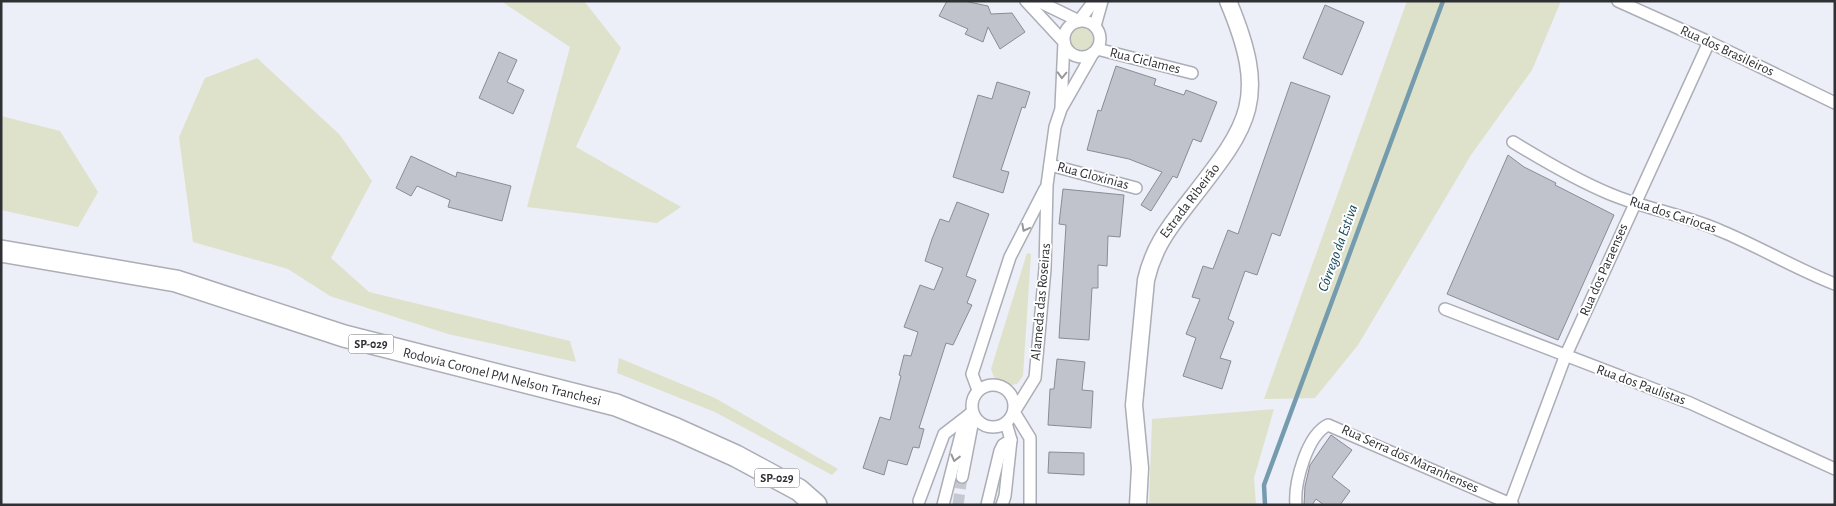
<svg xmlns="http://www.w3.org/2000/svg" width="1836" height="506" font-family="'Alegreya Sans',sans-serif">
  <rect width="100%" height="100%" fill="#eceef8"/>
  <g fill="#dee2ca">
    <polygon points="501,1 584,1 621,48 576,147 681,207 657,223 527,207 570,47"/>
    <polygon points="1407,1 1561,1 1532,70 1471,155 1358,345 1315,398 1264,399"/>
    <circle cx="1081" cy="39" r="13"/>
    <polygon points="257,58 340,135 372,181 331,258 369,292 570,341 576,362 448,334 330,296 288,269 193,242 179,137 205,78"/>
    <polygon points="1,116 60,131 98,192 78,227 1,210"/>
    <path d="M1027,253L1031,254L1023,376L1017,384C1003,387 995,383 991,369Z"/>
    <polygon points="619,358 715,398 838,469 832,475 715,412 617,373"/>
    <polygon points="1274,409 1254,478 1256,505 1149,505 1152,419"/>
  </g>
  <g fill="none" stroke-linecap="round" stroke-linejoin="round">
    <polyline stroke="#759cae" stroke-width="4.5" points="1265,505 1264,485 1443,1"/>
  </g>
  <g fill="#c1c3cc" stroke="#8a8c95">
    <polygon points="947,1 964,1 988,6 991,14 1012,13 1025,32 1000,49 988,27 983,42 965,34 968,29 939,16"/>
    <polygon points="1325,5 1364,22 1342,75 1303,58"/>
    <polygon points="499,52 517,60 507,82 524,90 513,114 479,98"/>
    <polygon points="1116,66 1156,79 1154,85 1184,95 1186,90 1217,102 1201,142 1193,139 1177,178 1173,176 1151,211 1141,205 1162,172 1129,159 1087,150 1098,110 1101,111"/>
    <polygon points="997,82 1030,92 1025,108 1022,107 1001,170 1009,172 1003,193 953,177 978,95 992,99"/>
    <polygon points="1291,82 1330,96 1280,236 1272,233 1257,275 1245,271 1228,319 1234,322 1220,358 1231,361 1222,389 1183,376 1196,338 1186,334 1200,299 1192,297 1203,266 1213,269 1228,230 1238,234"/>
    <polygon points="1508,155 1524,167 1556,183 1555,185 1614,215 1558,340 1447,294"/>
    <polygon points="411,156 456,177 457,172 511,186 502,221 448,207 450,200 417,186 411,196 396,188"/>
    <polygon points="1063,189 1124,195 1120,237 1108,236 1107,266 1098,265 1098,288 1092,288 1089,340 1059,338 1066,225 1059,224"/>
    <polygon points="957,202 989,214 966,276 976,280 967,303 972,305 953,345 946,343 919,428 924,429 919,448 913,447 907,465 888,460 884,475 863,468 880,417 890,420 901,376 899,375 904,355 911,356 918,332 904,327 920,285 934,290 943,268 925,261 932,239 940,219 949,222"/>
    <polygon points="1057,359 1085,362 1082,390 1093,391 1091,428 1048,425 1050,389 1054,389"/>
    <polygon points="1331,435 1352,450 1332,477 1350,491 1340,505 1324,505 1316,499 1312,505 1304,505 1305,486 1310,465"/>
    <polygon points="1049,452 1084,453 1084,475 1048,473"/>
  </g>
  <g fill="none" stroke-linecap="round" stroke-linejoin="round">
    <polyline stroke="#c6c8d1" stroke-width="11" stroke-dasharray="11 5.5" stroke-linecap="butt" points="958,505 962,477"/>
    <defs>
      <g id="street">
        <polyline points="1026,1 1064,42 1061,107"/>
        <polyline points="1038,1 1079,21 1094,1"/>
        <polyline points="1618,1 1709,42 1835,103"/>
        <circle cx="1082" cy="39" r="18"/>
        <polyline points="1095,26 1102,1"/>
        <polyline points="1097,49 1192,73"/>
        <path d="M1513,142C1544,161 1576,180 1610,194C1646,209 1685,215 1721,231C1760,247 1796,269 1835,284"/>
        <polyline points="1050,165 1136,188"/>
        <polyline points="1445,309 1690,403 1835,469"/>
        <circle cx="993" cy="406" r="21"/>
        <polyline points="978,390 972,374 1010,257 1045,189"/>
        <polyline points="962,477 972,425 970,414"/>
        <polyline points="919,501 944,434 970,414"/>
        <polyline points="1510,504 1565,357 1709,42"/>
        <polyline points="943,505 965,419 969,415"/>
        <polyline points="987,505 1000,451 1003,445 1011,440 1006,423"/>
        <polyline points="1002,505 1005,496 1011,440"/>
        <polyline points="1030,505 1030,438 1014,412 1035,378 1045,269 1047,185 1055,127 1061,109 1093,53"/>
        <path d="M1296,505C1294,483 1307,435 1328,425L1513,505"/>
      </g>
      <path id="secondary" d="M1138,505L1140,468L1134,405L1146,280C1153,250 1166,231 1185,207C1248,126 1271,103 1228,1"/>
      <polyline id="highway" points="1,251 176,281 344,336 616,405 676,429 736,456 799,490 816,505"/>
    </defs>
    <use href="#street" stroke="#abaeb7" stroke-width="14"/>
    <use href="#secondary" stroke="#abaeb7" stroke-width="19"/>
    <use href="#highway" stroke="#abaeb7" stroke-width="24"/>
    <use href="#street" stroke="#fff" stroke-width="11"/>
    <use href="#secondary" stroke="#fff" stroke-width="16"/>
    <use href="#highway" stroke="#fff" stroke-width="21"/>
  </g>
  <defs><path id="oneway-chevron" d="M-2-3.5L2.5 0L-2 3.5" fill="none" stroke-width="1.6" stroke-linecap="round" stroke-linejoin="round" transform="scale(1.25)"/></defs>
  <g stroke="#97989a">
    <use href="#oneway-chevron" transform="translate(1062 75) rotate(92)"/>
    <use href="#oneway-chevron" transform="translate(1025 228) rotate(118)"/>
    <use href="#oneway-chevron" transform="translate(955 458) rotate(104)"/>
  </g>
  <g text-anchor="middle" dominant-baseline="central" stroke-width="4" stroke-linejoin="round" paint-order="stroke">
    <g fill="#fff" stroke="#6d6e71" stroke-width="1">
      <rect x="348.5" y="334.5" width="45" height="19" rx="4"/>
      <rect x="754.5" y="468.5" width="45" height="19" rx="4"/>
    </g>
    <g font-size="12" font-weight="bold" fill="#2f3034">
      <text x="371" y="344">SP-029</text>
      <text x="777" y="478">SP-029</text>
    </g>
    <g font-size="14" fill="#2f3034" stroke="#fff">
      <text transform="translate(1727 51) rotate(25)">Rua dos Brasileiros</text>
      <text transform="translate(1145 61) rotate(14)">Rua Ciclames</text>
      <text transform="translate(1093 176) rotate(15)">Rua Gloxinias</text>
      <text transform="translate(1190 201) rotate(-53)">Estrada Ribeirão</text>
      <text transform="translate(1673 215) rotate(18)">Rua dos Cariocas</text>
      <text transform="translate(1604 270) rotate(-66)">Rua dos Paraenses</text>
      <text transform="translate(1041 302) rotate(-85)">Alameda das Roseiras</text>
      <text transform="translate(502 377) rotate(14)">Rodovia Coronel PM Nelson Tranchesi</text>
      <text transform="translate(1641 385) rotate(20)">Rua dos Paulistas</text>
      <text transform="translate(1410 459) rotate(24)">Rua Serra dos Maranhenses</text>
    </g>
    <g font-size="15" font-style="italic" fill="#15495e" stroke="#fff">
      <text transform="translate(1338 248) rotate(-70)">Córrego da Estiva</text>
    </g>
  </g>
  <rect width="1836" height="506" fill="none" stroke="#2f3034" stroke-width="5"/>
</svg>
